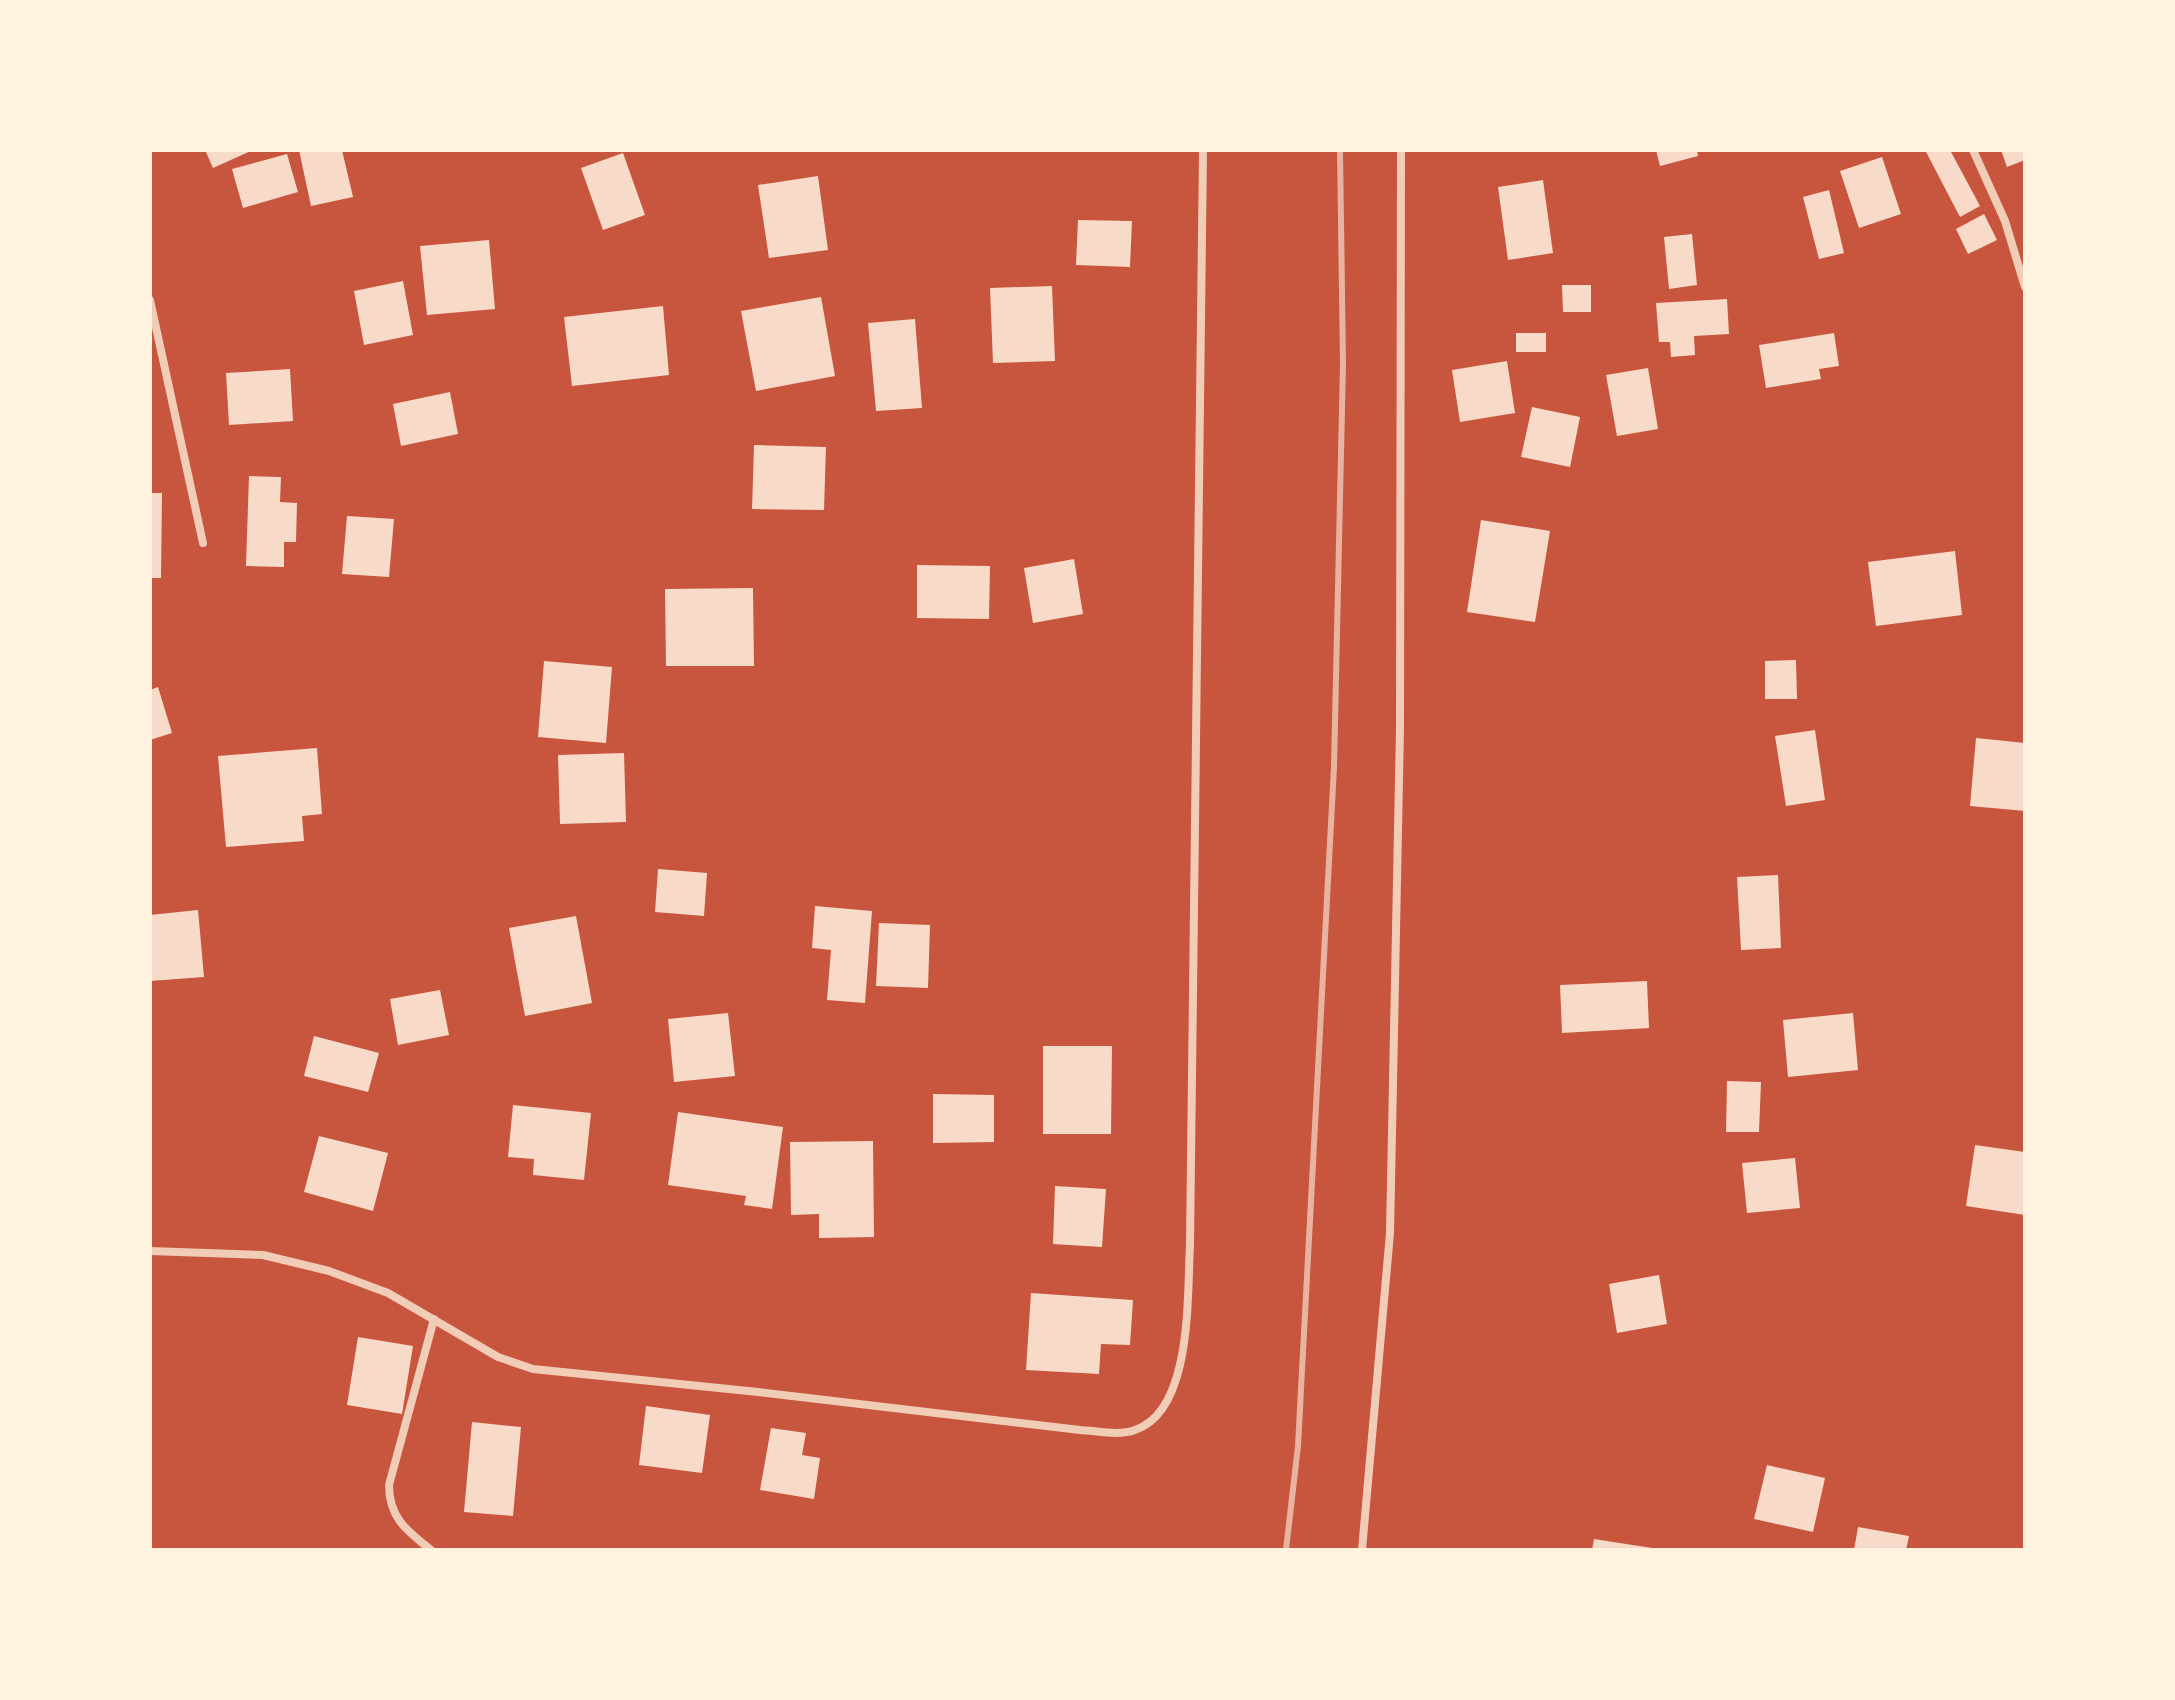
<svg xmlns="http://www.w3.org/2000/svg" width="2175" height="1700" font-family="Lato,sans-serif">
  <rect width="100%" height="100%" fill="#c8553d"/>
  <g fill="#f7dbc8">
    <polygon points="205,150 253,150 213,168"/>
    <polygon points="299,150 342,150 353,197 311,206"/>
    <polygon points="1656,150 1697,150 1698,156 1660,166"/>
    <polygon points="1925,150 1950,150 1980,206 1960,217"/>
    <polygon points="2001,150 2025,150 2025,160 2007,167"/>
    <polygon points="623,153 645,215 603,230 581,168"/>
    <polygon points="287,154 298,192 243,208 232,169"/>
    <polygon points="1882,157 1901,214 1859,228 1840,171"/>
    <polygon points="818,176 828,250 769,258 758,185"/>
    <polygon points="1543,180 1553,253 1508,260 1498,187"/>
    <polygon points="1829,190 1844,253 1819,259 1803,197"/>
    <polygon points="1984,214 1997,240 1968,254 1956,229"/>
    <polygon points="1078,220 1132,221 1130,267 1076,265"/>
    <polygon points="1692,234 1697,285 1669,289 1664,237"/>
    <polygon points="489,240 495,309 427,315 420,246"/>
    <polygon points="403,281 413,335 364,345 354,291"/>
    <polygon points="1562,285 1591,285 1591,312 1563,312"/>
    <polygon points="1052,286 1055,361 993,363 990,288"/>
    <polygon points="821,297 835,376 756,391 741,311"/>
    <polygon points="1727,299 1729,334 1694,336 1695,355 1671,357 1670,342 1659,342 1656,303"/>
    <polygon points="663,306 669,375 572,386 564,317"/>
    <polygon points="915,319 922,408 876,411 868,323"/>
    <rect x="1516" y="333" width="30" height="19"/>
    <polygon points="1834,333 1839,366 1819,369 1821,379 1766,388 1759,345"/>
    <polygon points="1507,361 1515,413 1460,422 1452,370"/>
    <polygon points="1648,368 1658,429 1617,436 1606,375"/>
    <polygon points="290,369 293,421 229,425 226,373"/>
    <polygon points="450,392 458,434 401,446 393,404"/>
    <polygon points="1532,407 1580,417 1570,467 1521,457"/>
    <polygon points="754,445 826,447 824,510 752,509"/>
    <polygon points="249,476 281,477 280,502 297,503 296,542 284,542 284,567 246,566"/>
    <polygon points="150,493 162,493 161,578 150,578"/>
    <polygon points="347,516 394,519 389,577 342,574"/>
    <polygon points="1481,520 1550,531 1535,622 1467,612"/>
    <polygon points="1955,551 1962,615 1876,626 1868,562"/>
    <polygon points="1074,559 1083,614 1033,623 1024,568"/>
    <polygon points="917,565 990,566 989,619 917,618"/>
    <polygon points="753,588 754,666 666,666 665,589"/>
    <polygon points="1796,660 1797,699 1765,699 1765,661"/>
    <polygon points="544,661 612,667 606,743 538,737"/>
    <polygon points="158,687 172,733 150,740 150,690"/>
    <polygon points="1815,730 1825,800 1786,806 1775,736"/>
    <polygon points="1976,738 2025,743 2025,811 1970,806"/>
    <polygon points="317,748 322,814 302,816 304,841 226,847 218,756"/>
    <polygon points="624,753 626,822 560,824 558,755"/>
    <polygon points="658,869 707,873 704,916 655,912"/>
    <polygon points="1778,875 1781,948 1741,950 1737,877"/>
    <polygon points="815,906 872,911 865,1003 827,1000 831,950 812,948"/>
    <polygon points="198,910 204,977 150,981 150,915"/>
    <polygon points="576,916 592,1003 525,1016 509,928"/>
    <polygon points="879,923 930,925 928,988 876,986"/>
    <polygon points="1647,981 1649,1028 1562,1033 1560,985"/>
    <polygon points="440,990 449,1035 398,1045 390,999"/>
    <polygon points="728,1013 735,1076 674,1082 668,1019"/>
    <polygon points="1853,1013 1858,1070 1788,1077 1783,1020"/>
    <polygon points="314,1036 379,1053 368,1092 304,1076"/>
    <polygon points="1043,1046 1112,1046 1111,1134 1043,1134"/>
    <polygon points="1727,1081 1761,1082 1759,1132 1726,1132"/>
    <polygon points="933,1094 994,1095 994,1142 933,1143"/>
    <polygon points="513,1105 591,1113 584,1180 533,1175 534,1159 508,1157"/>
    <polygon points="678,1112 783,1127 772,1209 744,1205 746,1196 668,1185"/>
    <polygon points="319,1136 388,1153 373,1211 304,1192"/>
    <polygon points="873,1141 874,1237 819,1238 819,1214 791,1215 790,1142"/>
    <polygon points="1975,1145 2025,1152 2025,1215 1966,1206"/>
    <polygon points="1795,1158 1800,1208 1747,1213 1742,1163"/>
    <polygon points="1055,1186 1106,1189 1102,1247 1053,1244"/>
    <polygon points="1659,1275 1667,1324 1617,1333 1609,1284"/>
    <polygon points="1031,1293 1133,1300 1130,1345 1101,1344 1099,1374 1026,1370"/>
    <polygon points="358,1337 413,1346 402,1414 347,1405"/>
    <polygon points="646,1406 710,1415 702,1473 639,1465"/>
    <polygon points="472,1422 521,1427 513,1516 464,1512"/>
    <polygon points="771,1428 806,1433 802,1455 820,1458 814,1499 760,1490"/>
    <polygon points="1767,1465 1825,1478 1813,1532 1754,1519"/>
    <polygon points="1858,1527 1909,1536 1906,1550 1854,1550"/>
    <polygon points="1594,1539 1652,1548 1651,1550 1592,1550"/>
  </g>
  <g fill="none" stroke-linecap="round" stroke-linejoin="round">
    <g stroke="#f1ccb7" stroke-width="8">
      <polyline points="1973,150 2005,221 2025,287"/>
      <polyline points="150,300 203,543"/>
      <path d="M150,1251L263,1255L329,1271L388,1293L498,1357L533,1369L758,1392L1080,1430C1098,1431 1119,1436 1135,1430C1193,1411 1187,1294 1190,1245L1203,150"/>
      <path d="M431,1550C407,1531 389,1518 389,1485L434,1319"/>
      <polyline points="1362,1550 1390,1233 1400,729 1401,150"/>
    </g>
    <polyline stroke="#e9b49f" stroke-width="6" points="1286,1550 1298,1446 1334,767 1343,364 1340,150"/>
  </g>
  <rect width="2175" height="1700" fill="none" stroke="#fff3e0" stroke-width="304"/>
</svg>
